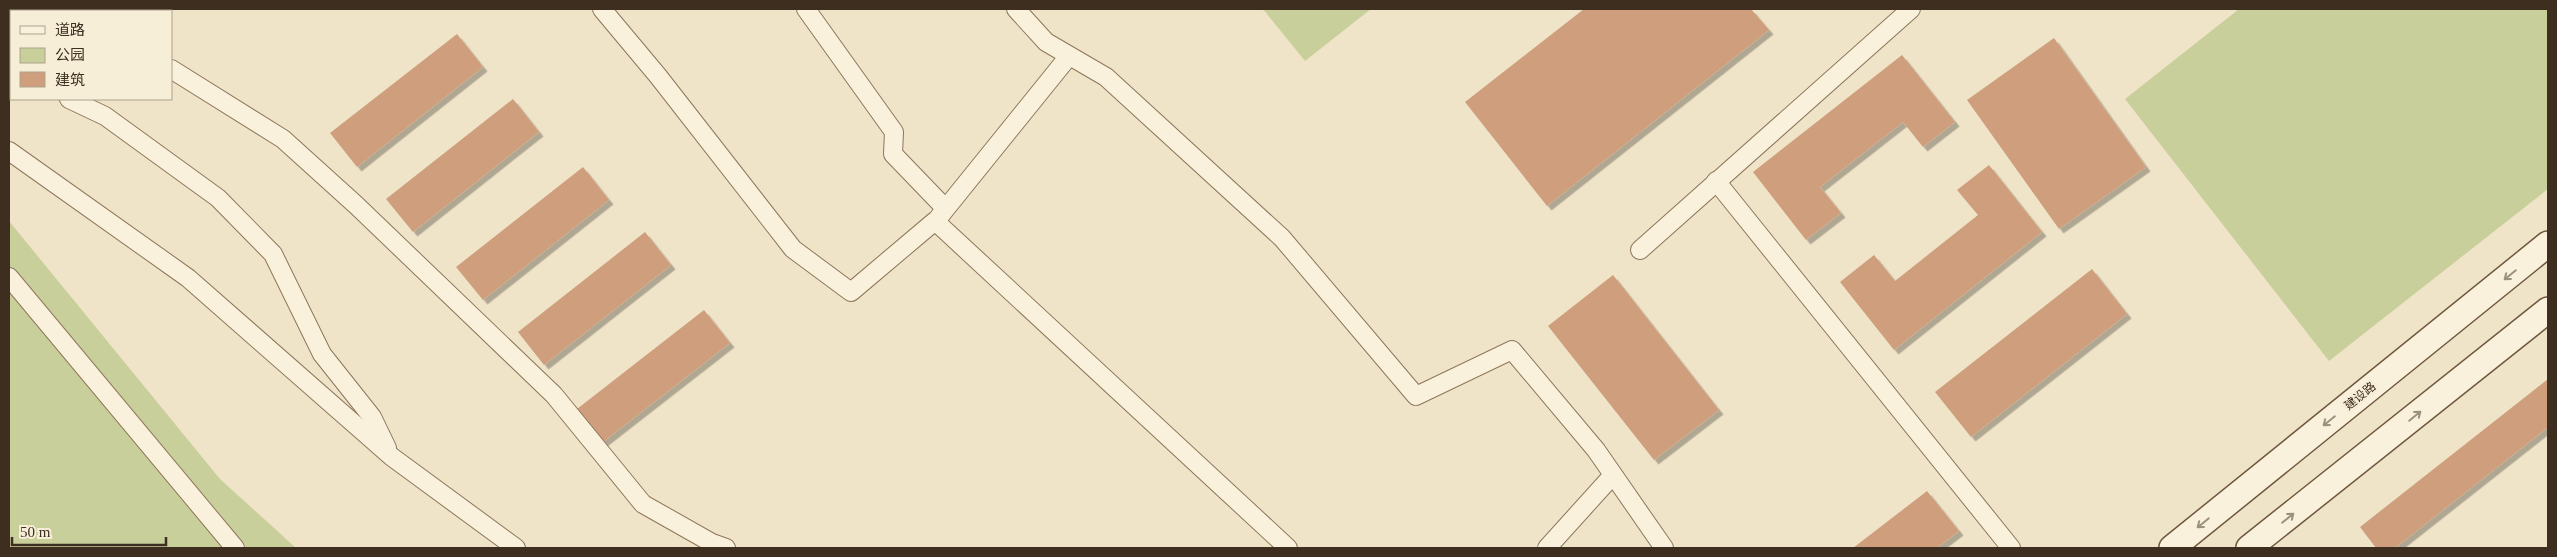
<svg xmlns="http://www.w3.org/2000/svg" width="2557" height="557" font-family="'Times New Roman','Noto Sans SC',serif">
  <defs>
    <filter id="shadow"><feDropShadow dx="4.5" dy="4.5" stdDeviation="0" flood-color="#0004"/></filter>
  </defs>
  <rect width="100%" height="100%" fill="#f0e4c8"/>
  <g fill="#c9cf9b">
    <polygon points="1263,9 1371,9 1305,61"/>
    <polygon points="2239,9 2548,9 2548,189 2329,361 2125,99"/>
    <polygon points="9,221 220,479 296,548 9,548"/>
  </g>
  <g fill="#cf9f7d" filter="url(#shadow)">
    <polygon points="1584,9 1751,9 1769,30 1547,206 1465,102"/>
    <polygon points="457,34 483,67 357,167 330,133"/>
    <polygon points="2054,38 2146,167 2059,229 1967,100"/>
    <polygon points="1902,55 1955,122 1923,147 1903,122 1820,187 1841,213 1806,240 1753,172"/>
    <polygon points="513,99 539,132 413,232 386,199"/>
    <polygon points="1989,165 2042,232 1894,350 1840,282 1874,255 1895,281 1978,215 1957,190"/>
    <polygon points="583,167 609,200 483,300 456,267"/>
    <polygon points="645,232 671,265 544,365 518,332"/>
    <polygon points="2092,269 2127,314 1971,437 1935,392"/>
    <polygon points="1613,275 1719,410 1654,460 1548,326"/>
    <polygon points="704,310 730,343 603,442 577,409"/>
    <polygon points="2548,379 2548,430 2547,428 2395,548 2376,548 2360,527"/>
    <polygon points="1927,491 1959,531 1937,548 1853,548"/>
  </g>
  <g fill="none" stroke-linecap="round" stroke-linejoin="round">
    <defs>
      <g id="street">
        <polyline points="79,9 83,11"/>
        <polyline points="602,9 658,76 793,249 851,292 935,221 1288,548"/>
        <polyline points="806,9 894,132 893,154 945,208"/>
        <polyline points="1016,9 1046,42 1106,77 1282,238 1416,396 1512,350 1596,450 1664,548"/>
        <polyline points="171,69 283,139 356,205 554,395 643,504 712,543 726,548"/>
        <polyline points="9,71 11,72"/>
        <polyline points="69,99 105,116 218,198 273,254 322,354 372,417 387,448"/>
        <polyline points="9,151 188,278 392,457 516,548"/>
        <polyline points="1716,181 2011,548"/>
        <polyline points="939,217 1069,56"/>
        <polyline points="1640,250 1911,9"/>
        <polyline points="9,277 235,548"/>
        <polyline points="1547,548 1613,475"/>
      </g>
      <g id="secondary">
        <polyline points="2172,548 2548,244"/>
        <polyline points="2249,548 2548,310"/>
      </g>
    </defs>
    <use href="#street" stroke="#8d765c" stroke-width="20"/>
    <use href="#secondary" stroke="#6f573f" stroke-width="28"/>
    <use href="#street" stroke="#faf1dc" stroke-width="18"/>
    <use href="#secondary" stroke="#faf1dc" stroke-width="25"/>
  </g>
  <defs><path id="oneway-shaft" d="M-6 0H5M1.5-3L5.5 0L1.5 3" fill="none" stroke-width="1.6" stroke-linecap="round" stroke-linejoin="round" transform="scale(1.25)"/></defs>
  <g stroke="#9c907e">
    <use href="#oneway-shaft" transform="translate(2510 275) rotate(141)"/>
    <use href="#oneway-shaft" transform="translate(2415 416) rotate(-39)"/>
    <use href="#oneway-shaft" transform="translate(2329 421) rotate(141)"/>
    <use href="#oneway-shaft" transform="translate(2288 518) rotate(-39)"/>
    <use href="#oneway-shaft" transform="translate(2203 523) rotate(141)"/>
  </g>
  <g text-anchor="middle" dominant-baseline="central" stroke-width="5" stroke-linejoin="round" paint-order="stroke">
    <g font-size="12" fill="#3d2e20" stroke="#f7eed8">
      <text transform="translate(2360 396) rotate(-39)">建设路</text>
    </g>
  </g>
  <rect width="2557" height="557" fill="none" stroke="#3d2e20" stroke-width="20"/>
  <rect x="10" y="10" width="162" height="90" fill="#f7eed8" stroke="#ada18e"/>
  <rect x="20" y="26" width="25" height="8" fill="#faf1dc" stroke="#ada18e"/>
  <text x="55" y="35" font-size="15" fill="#3d2e20">道路</text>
  <rect x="20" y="48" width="25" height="15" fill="#c9cf9b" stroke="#ada18e"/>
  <text x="55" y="60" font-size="15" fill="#3d2e20">公园</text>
  <rect x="20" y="72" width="25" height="15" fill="#cf9f7d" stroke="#ada18e"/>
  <text x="55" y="85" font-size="15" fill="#3d2e20">建筑</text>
  <path d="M12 537v8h154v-8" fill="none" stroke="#3d2e20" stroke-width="2.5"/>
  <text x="20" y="537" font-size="15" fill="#3d2e20" stroke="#f7eed8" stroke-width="4" paint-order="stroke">50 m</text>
</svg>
